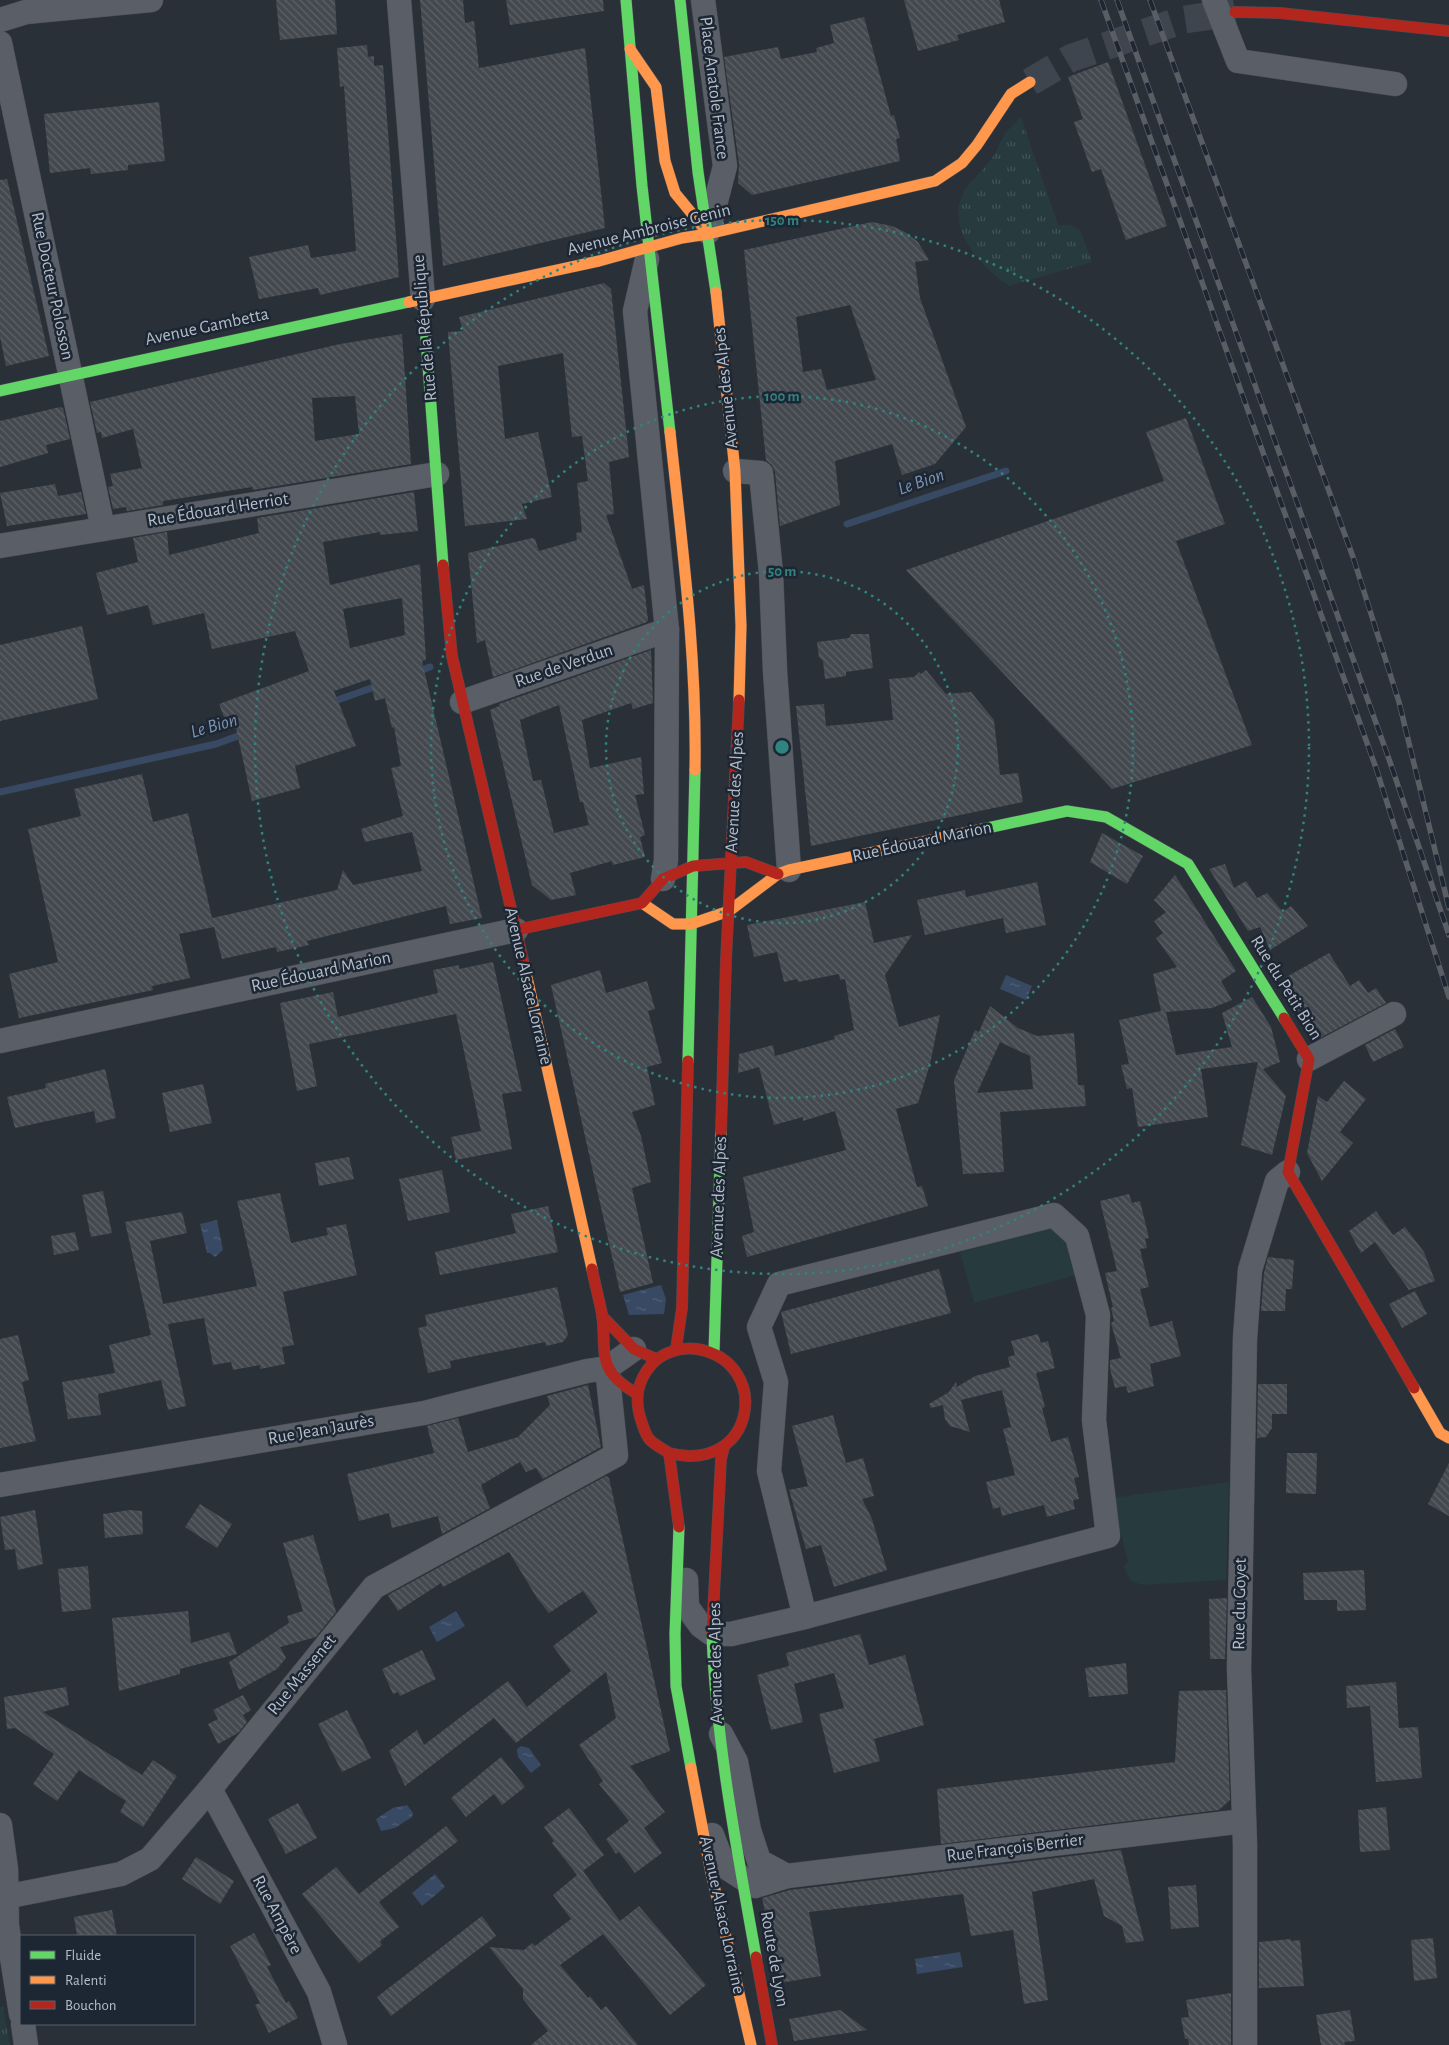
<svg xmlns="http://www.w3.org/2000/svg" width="1449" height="2045" font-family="'Alegreya Sans',sans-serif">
  <defs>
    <pattern id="park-tufts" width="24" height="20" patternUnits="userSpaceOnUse" patternTransform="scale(1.25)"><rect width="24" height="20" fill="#273a3e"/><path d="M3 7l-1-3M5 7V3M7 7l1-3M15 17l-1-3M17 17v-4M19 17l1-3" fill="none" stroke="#445559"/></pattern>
    <pattern id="water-ripples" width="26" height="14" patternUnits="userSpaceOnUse" patternTransform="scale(1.25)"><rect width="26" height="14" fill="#384963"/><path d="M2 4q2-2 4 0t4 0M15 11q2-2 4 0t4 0" fill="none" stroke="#526178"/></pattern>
    <pattern id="building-back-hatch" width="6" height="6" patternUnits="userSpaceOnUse" patternTransform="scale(1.25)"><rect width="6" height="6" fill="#444950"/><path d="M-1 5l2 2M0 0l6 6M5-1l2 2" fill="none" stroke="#5d6168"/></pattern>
  </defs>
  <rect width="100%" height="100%" fill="#2a3038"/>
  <g fill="#273a3e">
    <polygon points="1063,1225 1077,1275 974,1303 960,1252"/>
    <polygon points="1229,1482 1226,1580 1143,1585 1131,1581 1124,1567 1128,1561 1112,1498"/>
  </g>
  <g fill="url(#park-tufts)">
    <path d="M1021,117L1058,225H1069L1080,230L1092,262L1009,286C982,267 945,230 963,194C969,180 984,171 992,158C997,151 1000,142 1005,134C1009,128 1016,123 1021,117Z"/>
    <polygon points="0,2007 3,2007 10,2045 0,2045"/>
  </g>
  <g fill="url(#water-ripples)">
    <polygon points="1006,975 1032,986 1026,1000 1000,989"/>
    <polygon points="217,1220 223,1250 215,1257 210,1253 207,1253 200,1224"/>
    <polygon points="661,1285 666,1299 664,1314 629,1315 623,1295"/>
    <polygon points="456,1611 465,1626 437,1642 429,1627"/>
    <polygon points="521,1746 529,1748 541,1765 531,1773 518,1757 517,1749"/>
    <polygon points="407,1805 413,1813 412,1817 395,1828 381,1831 376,1819 393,1808"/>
    <polygon points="435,1874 445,1887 422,1906 412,1893"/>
    <polygon points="960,1952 963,1967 917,1974 915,1959"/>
  </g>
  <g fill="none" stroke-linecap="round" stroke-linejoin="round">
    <g stroke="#384963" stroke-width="7">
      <polyline points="847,524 1006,471"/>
      <polyline points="416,672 430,667"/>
      <polyline points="329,703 380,685"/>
      <polyline points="0,792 216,744 246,733"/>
    </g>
  </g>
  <g fill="url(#building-back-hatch)" fill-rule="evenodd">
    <polygon points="276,0 335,0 337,34 280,40"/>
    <polygon points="420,0 463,0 465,23 474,21 479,68 585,48 605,228 443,266"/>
    <polygon points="506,0 603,0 604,11 510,25"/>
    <polygon points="904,0 999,0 1005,22 957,35 959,40 918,51"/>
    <polygon points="864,17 891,116 894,115 900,138 896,139 900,161 752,195 738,183 739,164 724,57 778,47 781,59 817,52 816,48 834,43 830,25"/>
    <polygon points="367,45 368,57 374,56 374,66 383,65 399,277 320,295 318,288 259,299 249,257 308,245 311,258 356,251 344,86 340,87 337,48"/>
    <polygon points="1108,62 1167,226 1126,240 1101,169 1092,172 1079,136 1074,122 1083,119 1068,77"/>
    <polygon points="159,102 165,161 128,165 128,170 91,174 90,168 50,173 44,114"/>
    <polygon points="7,179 49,356 6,366 0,337 0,180"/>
    <path d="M872,222L892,226L905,232L918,242L929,260L915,262L920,298L966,427L935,464L902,475L892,444L835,461L840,505L780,526L775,472L772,465L766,460L744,250ZM850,305L876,380L827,390L821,369L803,372L796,317Z"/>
    <polygon points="604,283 611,289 629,457 609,462 614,514 606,515 632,589 644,585 648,620 647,622 493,677 485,640 477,643 468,553 532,538 535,539 539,551 577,540 576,533 582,532 577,483 588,481 582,436 572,437 563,353 498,366 505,439 538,432 552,497 522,504 527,519 465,526 448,332 463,331 459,317"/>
    <path d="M402,334L411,464L253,490L252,487L163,501V505L127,511L126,507L113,509L108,487L113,486L110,474L142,468L133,429L102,438L101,432L97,433L90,402L340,344ZM355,396L359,434L315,441L312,398Z"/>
    <polygon points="60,407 63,408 70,439 46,445 48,453 0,467 0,421"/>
    <polygon points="1186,418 1225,524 1176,541 1252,745 1112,789 906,570 1164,481 1146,432"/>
    <polygon points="55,484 58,496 81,492 86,514 7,526 0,493"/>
    <path d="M414,492L418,531L380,535V532L323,542L330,585L420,564L426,660L422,661L482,918L450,924L446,906L307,941L309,945L277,952L276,947L222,959L214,927L179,934L190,978L152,986L153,990L19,1018L9,974L58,962L28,829L81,816L74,789L142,774L153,822L188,813L212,918L337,890L343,870L353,885L422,871L412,832L365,842L361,829L403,816L391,768L401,766L394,727L392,728L385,698L375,701L370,679L334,691L356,746L295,766L300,788L252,801L236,728L229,730L219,704L309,671L295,631L212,649L204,613L153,625L148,605L107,615L96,573L138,562L133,538L167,532L169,555L259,533L257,518ZM402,598L405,635L350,648L343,609Z"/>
    <polygon points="82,626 98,699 0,721 0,645"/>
    <polygon points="851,634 869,634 873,668 846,672 846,676 825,679 823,661 819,657 817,642 849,638"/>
    <path d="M651,650L653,703L633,709L631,703L582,720L590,768L641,757L644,794L635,795L645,835L640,837L645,857L613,865L612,861L570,873L576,895L551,900L532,885L490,710L499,706V704ZM559,705L580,802H583L589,825L554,833L541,780L533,781L520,720Z"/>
    <polygon points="926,670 946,694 971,692 994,720 1000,775 1018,773 1023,802 811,846 796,706 824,704 826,726 893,720 889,679 914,677 919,672 921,674"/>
    <polygon points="1102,833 1143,856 1127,884 1090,862"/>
    <polygon points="1225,864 1234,888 1246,881 1257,898 1267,893 1283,912 1291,906 1308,926 1270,950 1260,927 1248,931 1209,869"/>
    <polygon points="1175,875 1236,971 1221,981 1232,1000 1212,1008 1166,1012 1176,1055 1232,1047 1222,1013 1252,997 1271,1027 1280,1062 1263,1069 1286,1096 1272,1155 1241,1145 1258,1062 1201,1069 1208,1117 1138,1127 1132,1088 1127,1089 1121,1065 1129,1064 1119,1020 1161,1011 1153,974 1177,967 1156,938 1163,933 1154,921 1166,912 1154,900"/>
    <polygon points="1037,882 1046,925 1006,933 1003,918 925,935 917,900 965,890 966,897"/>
    <polygon points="865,902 874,943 912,935 885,975 899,1027 940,1015 930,1064 918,1103 896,1109 917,1187 922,1186 928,1206 747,1257 742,1236 754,1232 743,1177 846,1150 835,1111 803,1121 803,1117 774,1125 759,1067 738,1073 739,1054 773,1045 775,1056 835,1039 834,1036 854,1030 845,979 840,980 839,974 798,982 797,979 784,982 777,952 754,957 747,925"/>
    <polygon points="1329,953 1350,986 1359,980 1368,993 1376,988 1386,1003 1316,1040 1297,1010 1283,979"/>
    <polygon points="493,962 522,1091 502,1094 512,1149 456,1160 451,1137 481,1131 456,1014 309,1044 317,1086 297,1091 280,1003 333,992 338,1017 438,993 433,970 459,965 459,969"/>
    <polygon points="600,970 606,993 647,981 655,1009 648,1011 662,1063 647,1067 655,1105 632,1112 641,1136 651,1182 632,1188 653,1283 620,1292 551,985"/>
    <path d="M990,1006L1018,1028L1037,1036L1074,1033L1078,1085H1084L1086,1106L1000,1112L1004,1172L963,1174L954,1080L975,1030L979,1032ZM1000,1042L1030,1056L1033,1089L977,1093Z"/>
    <polygon points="1395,1029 1404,1047 1373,1062 1365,1045"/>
    <polygon points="105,1069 116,1118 96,1123 94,1111 15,1128 7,1097 46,1088 45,1084"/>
    <polygon points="1344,1081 1366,1099 1340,1132 1353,1143 1322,1181 1307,1153 1318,1096 1327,1102"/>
    <polygon points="203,1084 212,1123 170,1132 162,1093"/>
    <polygon points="349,1157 354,1179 319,1186 315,1163"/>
    <polygon points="442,1170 450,1212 408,1221 399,1179"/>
    <polygon points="103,1191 112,1233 91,1237 82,1195"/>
    <polygon points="280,1193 291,1243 328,1235 326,1228 346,1224 357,1275 283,1292 294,1345 282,1347 285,1364 260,1369 260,1365 233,1370 231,1362 213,1365 204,1318 168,1324 186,1406 168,1410 161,1380 98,1394 101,1415 68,1419 62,1382 115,1373 109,1345 151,1335 125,1222 182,1212 187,1233 150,1241 163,1304 257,1286 237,1201"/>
    <polygon points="1129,1194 1132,1203 1140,1201 1149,1238 1145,1239 1147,1248 1140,1249 1149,1287 1140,1289 1150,1327 1172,1321 1181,1356 1150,1364 1154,1386 1128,1393 1126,1386 1115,1388 1110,1369 1110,1360 1121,1358 1111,1323 1114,1321 1111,1308 1113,1307 1105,1273 1117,1271 1100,1201"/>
    <polygon points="548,1206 558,1252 440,1275 435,1252 516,1233 511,1214"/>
    <polygon points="1376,1211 1393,1235 1405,1227 1424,1252 1435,1281 1409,1290 1375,1242 1361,1253 1349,1231"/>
    <polygon points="75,1232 79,1250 54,1255 51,1236"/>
    <polygon points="1268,1257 1294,1260 1292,1289 1286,1289 1285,1311 1261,1311 1264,1273"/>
    <polygon points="939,1269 951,1313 791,1354 781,1312"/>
    <polygon points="557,1287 568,1335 563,1342 546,1346 545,1342 450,1361 451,1368 428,1373 418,1328 427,1326 425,1315"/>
    <polygon points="1415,1291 1427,1314 1402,1328 1389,1304"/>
    <polygon points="1038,1334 1041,1343 1048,1341 1055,1368 1036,1373 1045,1407 1042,1408 1051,1442 1068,1437 1079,1477 1074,1478 1079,1499 1073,1500 1075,1509 1047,1517 1044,1505 1002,1516 1000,1507 993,1509 986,1482 1015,1475 1003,1429 1011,1427 1002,1390 961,1400 970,1432 950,1426 945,1419 943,1405 931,1408 929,1404 949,1392 956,1382 957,1387 975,1376 1010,1367 1008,1357 1015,1355 1011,1341"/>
    <polygon points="18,1335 29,1380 22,1382 36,1441 0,1448 0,1339"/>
    <polygon points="1258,1384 1287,1384 1287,1414 1272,1414 1272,1428 1266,1437 1257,1438"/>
    <polygon points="588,1385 601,1447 543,1479 536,1468 526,1472 520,1462 481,1485 490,1508 442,1534 438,1516 392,1528 389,1513 359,1521 347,1474 434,1453 427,1426 458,1418 468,1452 518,1437 550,1405 547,1396"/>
    <polygon points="833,1415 846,1463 863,1458 874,1496 862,1499 872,1519 887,1570 834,1587 821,1545 806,1549 789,1490 808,1486 792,1426"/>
    <polygon points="1287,1453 1317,1453 1316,1494 1286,1493"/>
    <polygon points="1449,1463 1449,1516 1428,1504"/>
    <polygon points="606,1476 609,1478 670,1751 630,1766 665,1812 644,1828 662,1853 635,1873 619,1852 616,1854 606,1839 629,1821 599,1784 603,1781 579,1745 616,1718 606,1672 516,1743 494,1718 405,1786 389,1751 417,1730 424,1745 508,1681 527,1707 571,1671 553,1646 598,1612 583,1591 549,1613 537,1598 509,1552 443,1587 441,1583 398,1611 388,1595"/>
    <polygon points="200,1504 232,1524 217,1548 185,1527"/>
    <polygon points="35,1510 43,1564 18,1570 15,1549 5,1550 0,1517"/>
    <polygon points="130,1510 142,1511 143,1534 105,1538 103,1514"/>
    <polygon points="313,1535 336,1612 316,1637 280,1647 286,1658 277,1669 239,1690 229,1662 289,1623 287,1616 303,1611 283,1543"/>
    <polygon points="88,1566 91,1609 62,1612 58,1569"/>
    <polygon points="1364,1570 1366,1610 1337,1611 1337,1600 1304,1600 1303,1573"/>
    <polygon points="1227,1598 1225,1659 1210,1659 1209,1599"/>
    <polygon points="188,1611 191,1643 229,1632 237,1654 180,1669 180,1674 119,1691 112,1618"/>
    <polygon points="860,1634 869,1665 905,1655 924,1725 874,1739 880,1761 834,1773 819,1714 844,1708 834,1673 794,1684 803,1722 771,1730 757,1675 789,1666 786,1653"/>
    <polygon points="422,1650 436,1679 400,1696 398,1692 393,1694 382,1669"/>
    <polygon points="1126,1663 1128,1694 1089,1697 1085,1668"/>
    <polygon points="1396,1682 1399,1728 1418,1727 1422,1778 1376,1782 1370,1706 1347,1708 1346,1686"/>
    <polygon points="66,1687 69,1705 43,1712 142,1775 153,1760 177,1776 143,1827 120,1812 126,1801 79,1770 57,1801 33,1784 54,1754 15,1728 7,1729 4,1697"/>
    <polygon points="1226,1690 1230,1800 1219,1810 941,1844 937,1789 1175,1762 1179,1691"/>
    <polygon points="243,1695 251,1710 243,1715 247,1722 238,1733 218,1744 208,1724 218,1719 213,1710"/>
    <polygon points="347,1710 371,1758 342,1772 318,1724"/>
    <polygon points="501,1757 525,1787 502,1805 494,1794 466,1817 451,1798"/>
    <polygon points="298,1803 317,1838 286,1854 268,1819"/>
    <polygon points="1386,1807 1390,1850 1360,1852 1358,1810"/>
    <polygon points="569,1808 604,1855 583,1871 620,1921 639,1906 706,1985 670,2015 603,1934 560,1965 588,1998 590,1996 601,2010 606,2006 638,2045 531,2045 548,2031 523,1999 523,1989 489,1947 524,1950 532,1943 535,1946 571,1919 553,1895 577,1875 552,1843 554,1841 544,1827"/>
    <polygon points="446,1826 458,1841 379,1902 399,1927 380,1941 382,1945 359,1963 302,1894 336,1867 359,1894"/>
    <polygon points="1121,1850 1144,1941 1126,1943 1122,1926 1104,1916 1094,1879 1032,1892 1048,2000 1024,2004 1013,1930 971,1936 963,1894 809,1912 821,1976 780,1983 762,1898 790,1890"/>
    <polygon points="196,1857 234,1881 220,1904 182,1879"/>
    <polygon points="1196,1885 1199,1927 1171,1929 1168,1887"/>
    <polygon points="112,1910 117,1936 77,1936 74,1917"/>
    <polygon points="482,1916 496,1936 391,2016 377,1997"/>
    <polygon points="254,1933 271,1965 267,1967 286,2003 289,2001 298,2018 269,2033 255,2005 260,2003 230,1946"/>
    <polygon points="1433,1938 1437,1978 1414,1981 1411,1940"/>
    <polygon points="1291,1939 1291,1941 1300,1940 1304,1986 1259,1988 1259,1942"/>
    <polygon points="1231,1993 1231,2045 1189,2045 1188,2039 1185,2039 1181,2018 1189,2017 1186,2000"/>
    <polygon points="840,2010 867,2030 794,2041 789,2019"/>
    <polygon points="1350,2010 1355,2041 1344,2042 1345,2045 1321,2045 1316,2015"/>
  </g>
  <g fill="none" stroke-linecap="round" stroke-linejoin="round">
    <polyline stroke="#3f454e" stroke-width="28" stroke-dasharray="28 14" stroke-linecap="butt" points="1030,82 1071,58 1182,20 1235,12"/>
    <defs>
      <g id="street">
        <polyline points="399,0 423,299"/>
        <polyline points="703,0 725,166 708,232"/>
        <polyline points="1214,0 1238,61 1395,84"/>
        <polyline points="0,20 26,12 151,0"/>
        <polyline points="0,43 103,529"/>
        <polyline points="647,259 635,311 667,630 666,860 663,879"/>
        <polyline points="735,471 761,473 771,573 775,671 789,870"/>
        <polyline points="0,546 437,474"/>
        <polyline points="462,702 667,630"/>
        <polyline points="0,1041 516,930"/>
        <polyline points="1309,1059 1394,1014"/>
        <polyline points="0,1485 424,1413 587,1371 607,1368 634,1349"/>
        <polyline points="686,1580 687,1607 701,1626 712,1634 731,1634 805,1617 1108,1536 1094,1420 1098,1315 1077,1236 1054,1215 779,1284 759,1327 776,1382 769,1471 805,1617"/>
        <polyline points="721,1734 736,1762 749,1830 759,1861 787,1876"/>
        <polyline points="210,1789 319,1992 335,2045"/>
        <polyline points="0,1825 6,1869 7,1926 21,2014"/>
        <polyline points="712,1835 724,1866 755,1886 787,1876 1244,1821"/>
        <polyline points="0,1898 121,1874 150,1859 210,1789 374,1587 616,1455 607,1368"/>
        <polyline points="23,2024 26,2045"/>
        <polyline points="1245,2045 1245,1845 1239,1668 1245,1338 1250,1270 1277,1181 1288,1172"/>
      </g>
      <g id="fast">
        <polyline points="626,0 642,186 670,432"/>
        <polyline points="680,0 698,172 716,292"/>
        <polyline points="423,299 443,565"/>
        <polyline points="0,391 409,302"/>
        <polyline points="978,830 1067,811 1106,817 1188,864 1284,1018"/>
        <polyline points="688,1061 695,770"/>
        <polyline points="714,1352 721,1133"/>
        <polyline points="679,1527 675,1634 676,1686 691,1768"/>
        <path d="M712,1634C716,1743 737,1850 756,1957"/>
      </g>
      <g id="slow">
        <polyline points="630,49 656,87 665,161 675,193 707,232"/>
        <polyline points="708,234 935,181 962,163 977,145 1011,94 1030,82"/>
        <polyline points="716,292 735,471 741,626 739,700"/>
        <polyline points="409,302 599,261 682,238 708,234"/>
        <path d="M670,432C682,545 697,656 695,770"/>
        <polyline points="642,903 673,924 691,924 729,911 778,874 789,870 978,830"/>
        <polyline points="526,973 592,1269"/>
        <polyline points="1414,1388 1440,1433 1449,1438"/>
        <polyline points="691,1768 710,1868 751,2045"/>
      </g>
      <g id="jam">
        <polyline points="1235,12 1280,13 1449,31"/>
        <polyline points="443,565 452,656 526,973"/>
        <polyline points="516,930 642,903 663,879 693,866 746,862 778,874"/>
        <polyline points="1284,1018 1309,1059 1288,1172 1414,1388"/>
        <polyline points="721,1133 726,960 739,700"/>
        <path d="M592,1269C595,1284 599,1299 602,1314C607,1352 595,1370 636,1393"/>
        <polyline points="602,1316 634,1349 656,1359"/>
        <polyline points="676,1349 682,1308 688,1061"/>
        <path d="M669,1453C756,1475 773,1362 697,1349C681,1347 663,1352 652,1364C636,1382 634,1401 642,1423C644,1429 646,1436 650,1440C655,1445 663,1449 669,1453L679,1527"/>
        <polyline points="712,1634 721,1459 724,1447"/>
        <polyline points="756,1957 772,2045"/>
      </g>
    </defs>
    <use href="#street" stroke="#484c53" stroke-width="25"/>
    <use href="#fast" stroke="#484c53" stroke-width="12"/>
    <use href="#slow" stroke="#484c53" stroke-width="12"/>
    <use href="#jam" stroke="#484c53" stroke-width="12"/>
    <use href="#street" stroke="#5a5e66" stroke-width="24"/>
    <use href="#fast" stroke="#63d668" stroke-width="11"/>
    <use href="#slow" stroke="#ff974d" stroke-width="11"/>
    <use href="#jam" stroke="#b3261e" stroke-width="11"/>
    <defs>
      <g id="rail">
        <polyline points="1101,0 1376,768 1449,997"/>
        <polyline points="1117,0 1390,762 1449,935"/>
        <polyline points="1150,0 1353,557 1399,702 1449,908"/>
      </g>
    </defs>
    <use href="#rail" stroke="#595d64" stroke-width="5.5"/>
    <use href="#rail" stroke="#1d2633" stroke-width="4" stroke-dasharray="11" stroke-linecap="butt"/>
  </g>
  <g fill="none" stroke="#308480" stroke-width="2.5" stroke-dasharray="2.5 5">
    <circle cx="782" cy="747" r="176"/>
    <circle cx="782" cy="747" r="351"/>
    <circle cx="782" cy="747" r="527"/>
  </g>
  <g text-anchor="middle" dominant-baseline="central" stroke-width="5" stroke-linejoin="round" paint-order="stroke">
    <g font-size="18" fill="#b4bcc9" stroke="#1d2633">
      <text transform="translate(714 88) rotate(83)">Place Anatole France</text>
      <text transform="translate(649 230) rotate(-14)">Avenue Ambroise Genin</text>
      <text transform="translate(52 286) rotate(78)">Rue Docteur Polosson</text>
      <text transform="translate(207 327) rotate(-12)">Avenue Gambetta</text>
      <text transform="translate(425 328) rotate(-95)">Rue de la République</text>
      <text transform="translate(726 388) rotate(-96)">Avenue des Alpes</text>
      <text transform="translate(218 510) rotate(-9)">Rue Édouard Herriot</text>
      <text transform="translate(564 666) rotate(-19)">Rue de Verdun</text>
      <text transform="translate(735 792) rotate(-87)">Avenue des Alpes</text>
      <text transform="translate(922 842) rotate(-12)">Rue Édouard Marion</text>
      <text transform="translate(321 972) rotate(-12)">Rue Édouard Marion</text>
      <text transform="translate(528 986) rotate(77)">Avenue Alsace Lorraine</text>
      <text transform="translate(1286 988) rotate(58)">Rue du Petit Bion</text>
      <text transform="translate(719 1197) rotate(-88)">Avenue des Alpes</text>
      <text transform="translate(321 1430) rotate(-10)">Rue Jean Jaurès</text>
      <text transform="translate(1240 1604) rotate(-89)">Rue du Goyet</text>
      <text transform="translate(716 1663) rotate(-91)">Avenue des Alpes</text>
      <text transform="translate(302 1675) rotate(-51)">Rue Massenet</text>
      <text transform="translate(1015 1848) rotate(-7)">Rue François Berrier</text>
      <text transform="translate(277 1915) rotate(62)">Rue Ampère</text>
      <text transform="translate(722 1915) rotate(78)">Avenue Alsace Lorraine</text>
      <text transform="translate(774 1959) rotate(80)">Route de Lyon</text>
    </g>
    <g font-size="19" font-style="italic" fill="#7c92b1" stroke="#1d2633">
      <text transform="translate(921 482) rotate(-19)">Le Bion</text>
      <text transform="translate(214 726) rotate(-16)">Le Bion</text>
    </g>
  </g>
  <circle cx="782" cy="747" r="8" fill="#308480" stroke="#1d2633" stroke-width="2.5"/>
  <g font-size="15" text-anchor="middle" font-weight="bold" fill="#308480" stroke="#1d2633" stroke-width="5" stroke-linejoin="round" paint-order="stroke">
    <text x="782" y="225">150 m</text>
    <text x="782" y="401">100 m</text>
    <text x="782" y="576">50 m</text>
  </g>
  <rect x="20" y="1935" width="175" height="90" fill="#1d2633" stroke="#59626f"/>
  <rect x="30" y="1951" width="25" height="8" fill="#63d668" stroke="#59626f"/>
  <text x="65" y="1960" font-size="15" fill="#b4bcc9">Fluide</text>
  <rect x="30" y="1976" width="25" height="8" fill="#ff974d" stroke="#59626f"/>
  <text x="65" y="1985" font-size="15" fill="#b4bcc9">Ralenti</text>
  <rect x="30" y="2001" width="25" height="8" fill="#b3261e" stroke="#59626f"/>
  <text x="65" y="2010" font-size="15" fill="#b4bcc9">Bouchon</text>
</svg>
